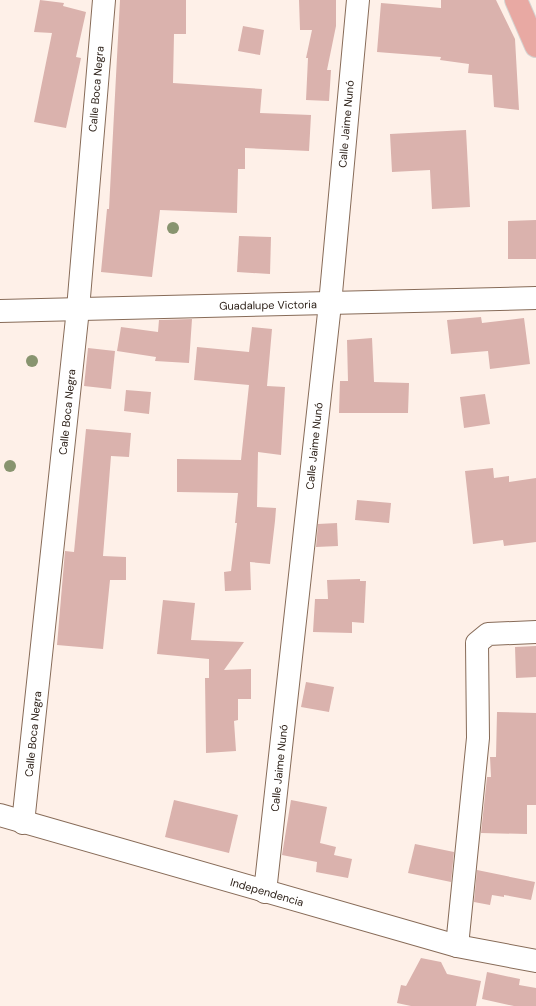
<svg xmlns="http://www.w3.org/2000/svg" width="536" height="1006" font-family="'DM Sans',sans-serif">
  <rect width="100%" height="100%" fill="#fef0e8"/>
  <g fill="#dab2ad">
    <polygon points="40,0 64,3 63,6 86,12 76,57 81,58 66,128 34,122 52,33 34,32"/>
    <polygon points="120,0 186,0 186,34 174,34 173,83 262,89 260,113 311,115 309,151 245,148 245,169 238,169 237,213 160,210 152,277 101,272 107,209 109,209"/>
    <polygon points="299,0 336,0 336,26 327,70 331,70 329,101 306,100 308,58 306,58 312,30 300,30"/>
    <polygon points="441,0 496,0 515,39 519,110 494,107 492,75 468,73 469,64 440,60 441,57 377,52 381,3 441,8"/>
    <polygon points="243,26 264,30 260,55 238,51"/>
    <polygon points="466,130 470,207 432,209 430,170 392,172 390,134"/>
    <polygon points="536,220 536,259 508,259 508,221"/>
    <polygon points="239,236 271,237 270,274 237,272"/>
    <polygon points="481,317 482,323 524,318 530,364 490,369 488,351 451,354 447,320"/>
    <polygon points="192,319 189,363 155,361 156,357 117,351 121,327 158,332 159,320"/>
    <polygon points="252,327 272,329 267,386 285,387 281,455 258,452 257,507 276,508 275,521 270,564 250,562 251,590 225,591 224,572 231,571 237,523 235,523 238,493 177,492 177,459 241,460 249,385 194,380 197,347 249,352"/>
    <polygon points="372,338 374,382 409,383 408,413 339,413 340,381 348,381 347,340"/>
    <polygon points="88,348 115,351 111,389 84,386"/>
    <polygon points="126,390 151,392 149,414 124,411"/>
    <polygon points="485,394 490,424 464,428 460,397"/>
    <polygon points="86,429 131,433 129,457 111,456 103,556 126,557 126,580 110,580 103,649 57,645 65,551 74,552"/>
    <polygon points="493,468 494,478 509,476 509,482 536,478 536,542 504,546 503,540 473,544 465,471"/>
    <polygon points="357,500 391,503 389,523 355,520"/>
    <polygon points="337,523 338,546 316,547 318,524"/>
    <polygon points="360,579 360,581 366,581 364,623 352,622 352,633 313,632 315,599 328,599 327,580"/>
    <polygon points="163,600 195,603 191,640 244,642 224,670 251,669 251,699 238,699 238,720 234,721 236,751 206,753 205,678 209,678 209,659 157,654"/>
    <polygon points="536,646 536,677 516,678 515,647"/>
    <polygon points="306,682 334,687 329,712 301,707"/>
    <polygon points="497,712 536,713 536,805 527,805 527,834 481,833 487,777 491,777 490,757 496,757"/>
    <polygon points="174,800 238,815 229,853 165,837"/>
    <polygon points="291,800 327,807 320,843 336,847 334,855 352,859 348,878 316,872 317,862 282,855"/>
    <polygon points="415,844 454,852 451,882 408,873"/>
    <polygon points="477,870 535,882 531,900 504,895 504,897 492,895 490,905 474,902"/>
    <polygon points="421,958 441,962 447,974 481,981 476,1006 411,1006 397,1003 401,985 406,986"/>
    <polygon points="487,972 520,979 519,985 536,988 536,1006 514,1006 482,999"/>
  </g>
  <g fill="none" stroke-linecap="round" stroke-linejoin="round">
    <defs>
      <g id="minor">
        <polyline points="0,311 536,298"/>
        <polyline points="0,815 457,946 536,961"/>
        <polyline points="23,823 78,309 104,0"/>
        <polyline points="265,892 330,304 358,0"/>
        <polyline points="457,946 478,738 477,643 488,634 536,632"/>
      </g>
      <polyline id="major" points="516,0 536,46"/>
    </defs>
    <use href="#minor" stroke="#876b58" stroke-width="24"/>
    <use href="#major" stroke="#d5d3d1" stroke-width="24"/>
    <use href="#minor" stroke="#fff" stroke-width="22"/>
    <use href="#major" stroke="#e8a9a3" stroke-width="22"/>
  </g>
  <g fill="#88946f">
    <circle cx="173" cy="228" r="6"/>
    <circle cx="32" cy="361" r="6"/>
    <circle cx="10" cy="466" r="6"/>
  </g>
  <g text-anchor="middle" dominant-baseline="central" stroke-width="4" stroke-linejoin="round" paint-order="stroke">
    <g font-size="11" fill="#2d2119" stroke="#fff">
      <text transform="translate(96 89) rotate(-85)">Calle Boca Negra</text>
      <text transform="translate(346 124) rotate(-85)">Calle Jaime Nunó</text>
      <text transform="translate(268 305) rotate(-1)">Guadalupe Victoria</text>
      <text transform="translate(67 412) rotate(-84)">Calle Boca Negra</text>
      <text transform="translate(314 446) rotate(-84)">Calle Jaime Nunó</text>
      <text transform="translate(33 734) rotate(-84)">Calle Boca Negra</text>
      <text transform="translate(279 768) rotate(-84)">Calle Jaime Nunó</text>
      <text transform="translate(267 892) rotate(16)">Independencia</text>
    </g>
  </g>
</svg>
